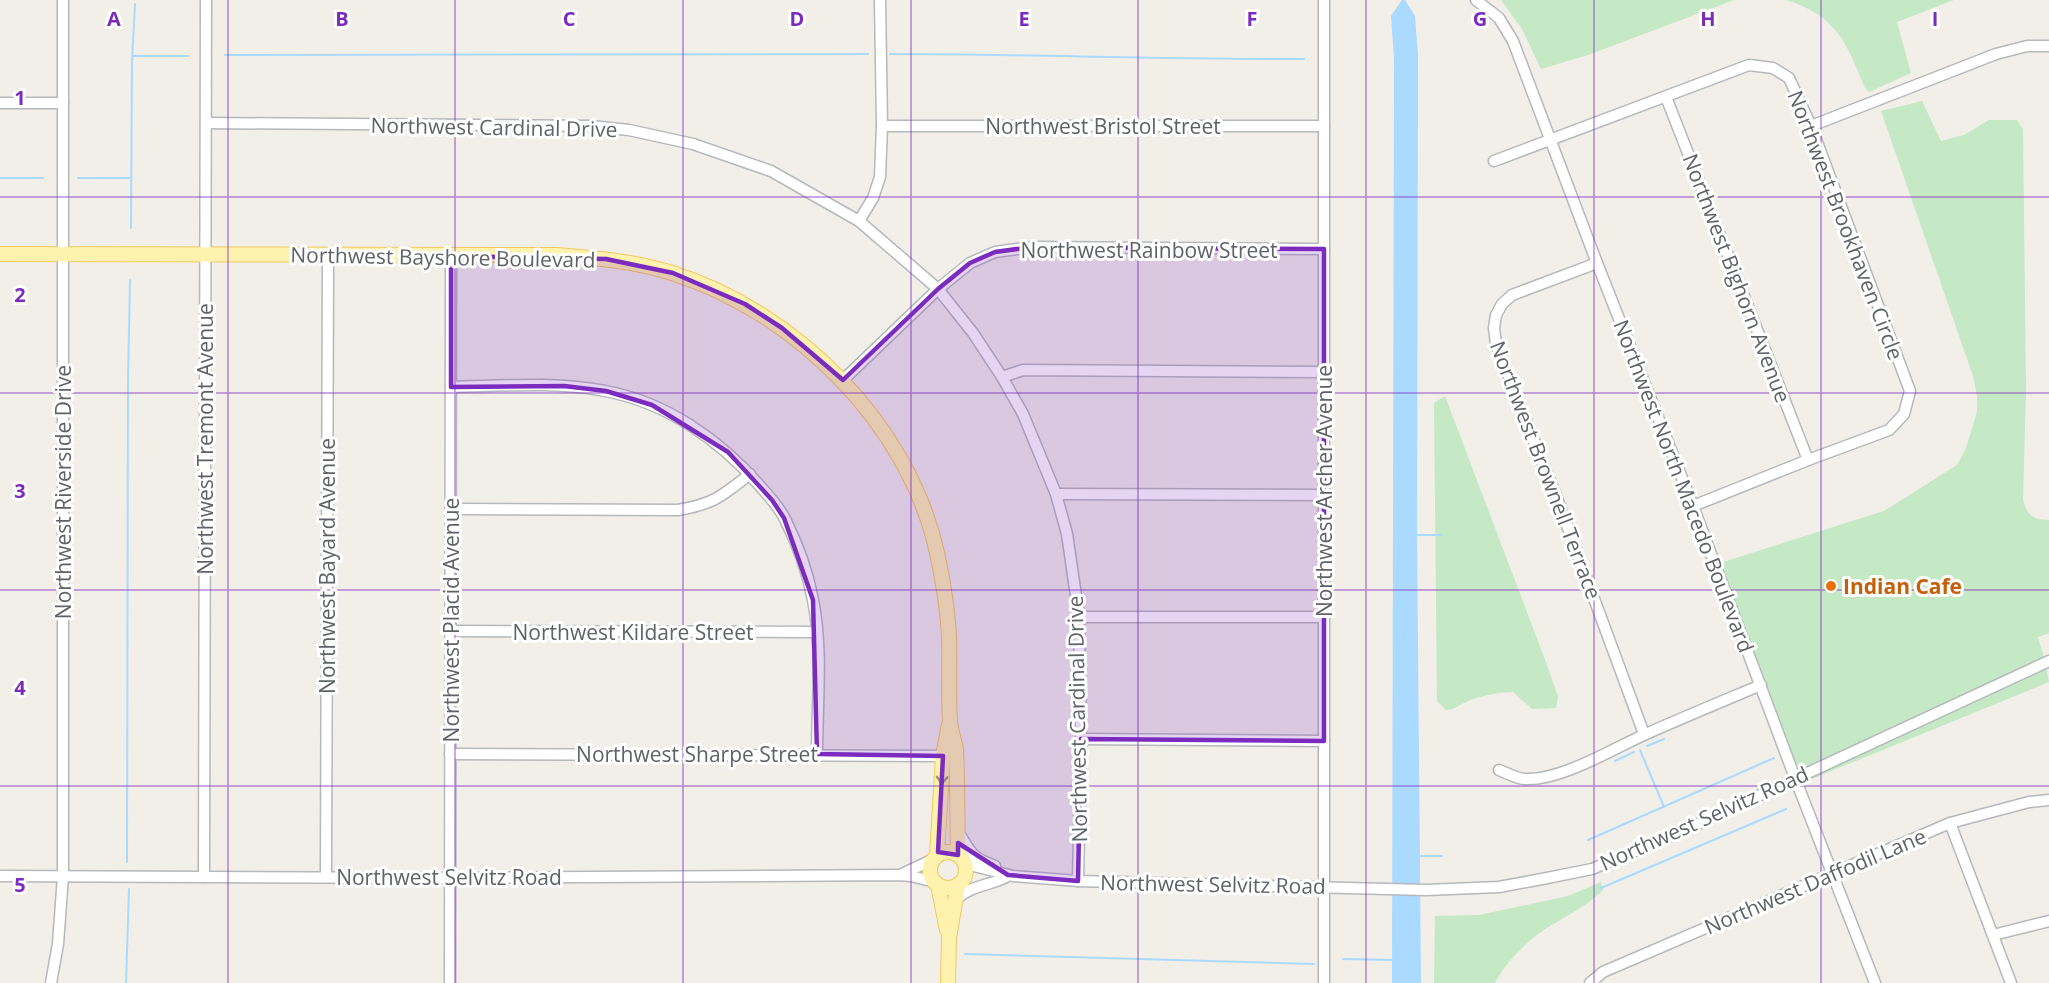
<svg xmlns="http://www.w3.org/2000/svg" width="2049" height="983" font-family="'Open Sans',sans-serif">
  <rect width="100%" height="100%" fill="#f1efe8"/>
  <g fill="#c5e8c5">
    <polygon points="1501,0 1734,0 1588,55 1541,69 1522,29"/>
    <path d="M1786,0H1954L1897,22L1911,73L1869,92L1865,88C1846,42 1837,16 1786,0Z"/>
    <path d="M1922,101L1941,141L1964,135L1989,120H2017L2023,129L2026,391L2023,499C2026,515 2034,520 2049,520V633L2038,637L2044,658L1798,771L1768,687L1720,563L1884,511L1957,465L1966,448L1977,412V396L1973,376L1881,111Z"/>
    <path d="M1445,396L1547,665L1558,697L1556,708L1532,709L1513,692C1497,692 1479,696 1464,703C1457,706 1454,710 1446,710L1437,701L1434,403Z"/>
    <polygon points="2046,667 2049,682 1802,783 1801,780"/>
    <path d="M1601,882L1603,890C1587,906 1565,917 1545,929C1526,942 1505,963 1495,983H1434L1435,916L1479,915L1568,896Z"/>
  </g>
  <polygon fill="#aadaff" points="1402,0 1405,0 1415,16 1418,55 1417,535 1421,983 1392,983 1394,59 1391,16"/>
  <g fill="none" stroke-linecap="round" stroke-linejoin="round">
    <g stroke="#aadaff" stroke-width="2">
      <path d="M890,54C1028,54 1166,60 1304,59"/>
      <polyline points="225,55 868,54"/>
      <polyline points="132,56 188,56"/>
      <polyline points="0,178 43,178"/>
      <polyline points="78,178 129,178"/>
      <polyline points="131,228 132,61 135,4"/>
      <polyline points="1417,535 1441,535"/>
      <polyline points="1647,746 1664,739"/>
      <polyline points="1640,750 1664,807"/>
      <polyline points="1615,761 1634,752"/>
      <polyline points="1588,840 1774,758"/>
      <polyline points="1421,856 1442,856"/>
      <polyline points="127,862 128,377 130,280"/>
      <polyline points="1601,888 1786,809"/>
      <polyline points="965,954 1314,964"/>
      <polyline points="1343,959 1394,960"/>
      <polyline points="126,983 129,889"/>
    </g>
    <defs>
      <g id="minor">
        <polyline points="1476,0 1499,18 1513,41 1597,263 1693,506 1795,778 1875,983"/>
        <polyline points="1666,97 1808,460"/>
        <polyline points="0,103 63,103"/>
        <polyline points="206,123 591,126 629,130 693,144 771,171 859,221 938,289 973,333 1002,377 1023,414 1056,494 1067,534 1074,582 1079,617 1081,739 1078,881"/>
        <polyline points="882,126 1324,126"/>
        <polyline points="1811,126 1996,54 2027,46 2049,46"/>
        <polyline points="1494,161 1749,65 1773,68 1789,78 1811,126 1910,391 1904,414 1889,430 1808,460 1693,506"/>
        <polyline points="859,221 873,198 880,177 882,126 880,0"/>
        <polyline points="1597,263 1512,295 1502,304 1496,315 1494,328 1496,344 1561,509 1644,734"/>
        <polyline points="1002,377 1023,370 1323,372"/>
        <polyline points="843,380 938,289 970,263 995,252 1032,247 1324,249"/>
        <path d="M451,387C501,386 555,381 605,391C666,402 720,440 760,486C769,496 779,507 785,519C797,543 808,573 813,600C823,650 817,704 817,754"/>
        <polyline points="1056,494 1323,495"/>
        <path d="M451,509L678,510C714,504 722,496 750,474"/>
        <polyline points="1079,617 1324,617"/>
        <polyline points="450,631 816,632"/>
        <polyline points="1081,739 1324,741"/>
        <polyline points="450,754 943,756"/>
        <path d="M1499,770C1507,773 1517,779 1525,779C1561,781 1614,748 1646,734C1684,717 1723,701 1761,685"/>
        <polyline points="1950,823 2011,983"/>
        <path d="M958,832C972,853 969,856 995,866"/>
        <polyline points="963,860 974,866 1013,876 1078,881 1426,890 1499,887 1542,879 1592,869 1676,834 2049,661"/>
        <polyline points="902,874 934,859"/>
        <polyline points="0,876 450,878 899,875 911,876 935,882"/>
        <polyline points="326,876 328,255"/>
        <polyline points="204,877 206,0"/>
        <path d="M957,898C975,884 990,886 1008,876"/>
        <polyline points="1993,935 2049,921"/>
        <polyline points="51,983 58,944 63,876 63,0"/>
        <polyline points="450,983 451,256"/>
        <polyline points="1324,983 1324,0"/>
        <polyline points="1590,983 1603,972 1950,823 2029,802 2049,800"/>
      </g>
      <g id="major">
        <path d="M0,254L556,255C595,258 634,261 672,273C796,312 909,424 937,553C943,581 948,610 949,638C950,665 948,693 950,720C950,730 955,740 956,751C958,785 957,820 958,855"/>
        <circle cx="948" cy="870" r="18"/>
        <polyline points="937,855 943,756 949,724"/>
        <polyline points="938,885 947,930"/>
        <polyline points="948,983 949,938 958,885"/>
      </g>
    </defs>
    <use href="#minor" stroke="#b5b8bc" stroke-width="13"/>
    <use href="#major" stroke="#f2c960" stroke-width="16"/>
    <use href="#minor" stroke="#fff" stroke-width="10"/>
    <use href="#major" stroke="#fff2af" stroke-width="14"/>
  </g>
  <defs><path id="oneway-chevron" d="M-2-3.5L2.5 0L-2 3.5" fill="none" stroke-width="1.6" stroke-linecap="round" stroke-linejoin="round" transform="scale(1.5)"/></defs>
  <use stroke="#979581" href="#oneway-chevron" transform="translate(942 780) rotate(93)"/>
  <path fill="#7b2cbf" fill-opacity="0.2" stroke="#7b2cbf" stroke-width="4.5" stroke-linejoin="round" d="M1032,247L1324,249V741L1081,739L1078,881L1008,875L958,843V855L938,852L943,756L817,754L813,600L784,518L772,500L728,452L652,405L606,391L564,386L451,387V256L606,259L673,273L745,304L782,328L843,380L938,289L970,263L995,252Z"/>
  <path fill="none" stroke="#7b2cbf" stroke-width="1.5" stroke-opacity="0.55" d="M228,0V983M455,0V983M683,0V983M911,0V983M1138,0V983M1366,0V983M1594,0V983M1821,0V983M0,197H2049M0,393H2049M0,590H2049M0,786H2049"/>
  <circle fill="#e8710a" stroke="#fff" stroke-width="2" cx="1831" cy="586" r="6"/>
  <g text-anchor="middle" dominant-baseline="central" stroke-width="6" stroke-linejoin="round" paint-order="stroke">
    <g font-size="21" fill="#5f6368" stroke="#fff">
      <text x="1103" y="126">Northwest Bristol Street</text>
      <text transform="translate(494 127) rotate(1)">Northwest Cardinal Drive</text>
      <text transform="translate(1846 225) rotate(69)">Northwest Brookhaven Circle</text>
      <text x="1149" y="250">Northwest Rainbow Street</text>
      <text transform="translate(443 257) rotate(1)">Northwest Bayshore Boulevard</text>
      <text transform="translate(1737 278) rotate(69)">Northwest Bighorn Avenue</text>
      <text transform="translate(205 439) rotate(-90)">Northwest Tremont Avenue</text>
      <text transform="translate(1546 470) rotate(69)">Northwest Brownell Terrace</text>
      <text transform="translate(1684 486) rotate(69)">Northwest North Macedo Boulevard</text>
      <text transform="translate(1324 491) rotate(-90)">Northwest Archer Avenue</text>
      <text transform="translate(63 492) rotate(-90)">Northwest Riverside Drive</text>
      <text transform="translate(327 566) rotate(-90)">Northwest Bayard Avenue</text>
      <text transform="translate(451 620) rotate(-90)">Northwest Placid Avenue</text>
      <text x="633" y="632">Northwest Kildare Street</text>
      <text transform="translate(1077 719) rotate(-91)">Northwest Cardinal Drive</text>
      <text x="697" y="754">Northwest Sharpe Street</text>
      <text transform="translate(1704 818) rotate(-24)">Northwest Selvitz Road</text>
      <text x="449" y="877">Northwest Selvitz Road</text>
      <text transform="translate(1815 881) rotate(-23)">Northwest Daffodil Lane</text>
      <text transform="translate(1213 884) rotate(1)">Northwest Selvitz Road</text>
    </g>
    <g font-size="21" font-weight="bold" fill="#c56008" stroke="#fff" text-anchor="start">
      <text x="1843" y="586">Indian Cafe</text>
    </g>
  </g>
  <g font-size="20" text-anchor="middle" font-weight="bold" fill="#7b2cbf" stroke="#fff" stroke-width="6" stroke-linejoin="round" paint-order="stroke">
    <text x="114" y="26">A</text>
    <text x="342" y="26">B</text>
    <text x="569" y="26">C</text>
    <text x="797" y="26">D</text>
    <text x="1024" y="26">E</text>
    <text x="1252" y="26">F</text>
    <text x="1480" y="26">G</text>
    <text x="1708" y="26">H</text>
    <text x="1935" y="26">I</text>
    <text x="20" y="105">1</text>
    <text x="20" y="302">2</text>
    <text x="20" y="498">3</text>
    <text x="20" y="695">4</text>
    <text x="20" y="892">5</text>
  </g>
</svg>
